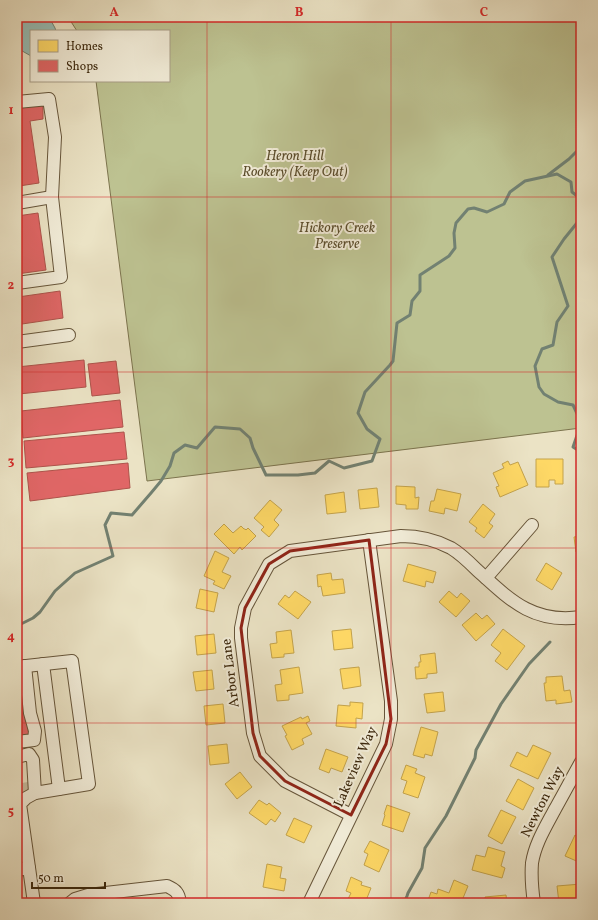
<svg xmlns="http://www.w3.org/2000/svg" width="598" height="920" font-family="Vollkorn,serif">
  <rect width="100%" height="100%" fill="#ebe3c5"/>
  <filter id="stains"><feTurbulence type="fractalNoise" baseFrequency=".005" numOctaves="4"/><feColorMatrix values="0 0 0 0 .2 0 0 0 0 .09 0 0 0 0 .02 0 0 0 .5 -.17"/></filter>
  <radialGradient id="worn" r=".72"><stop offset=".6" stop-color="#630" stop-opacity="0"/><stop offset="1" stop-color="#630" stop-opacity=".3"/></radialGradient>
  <polygon fill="#bdc291" stroke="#7c744e" points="68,17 581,17 581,428 147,481 96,81 169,81 169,31 77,31"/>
  <polygon fill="#98beb7" stroke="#728172" points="17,17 49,17 55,28 56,31 31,31 31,56 17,48"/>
  <g fill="#ffd966" stroke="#c4a34b">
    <polygon points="536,459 563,459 563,484 555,484 555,480 549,480 549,487 536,487"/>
    <polygon points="508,461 510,465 518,462 528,485 500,497 496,487 499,486 493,473 504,468 502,464"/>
    <polygon points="396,486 415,487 415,498 419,497 418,509 406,509 406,505 396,504"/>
    <polygon points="377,488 379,507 360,509 358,490"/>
    <polygon points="437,489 461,494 457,511 445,508 444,514 429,511 431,501 434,501"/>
    <polygon points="344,492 346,512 327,514 325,495"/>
    <polygon points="270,500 282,510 274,520 279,525 269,537 261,530 264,527 254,518"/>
    <polygon points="483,504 495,514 489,523 493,526 484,538 475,531 477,528 469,522"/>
    <polygon points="224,524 233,533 241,526 244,529 245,529 246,530 248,528 256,536 242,550 240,547 234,554 214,534"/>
    <polygon points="581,536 581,551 576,552 574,537"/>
    <polygon points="215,551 229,558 222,572 231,576 224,589 213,584 215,581 204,576"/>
    <polygon points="546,563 562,573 552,590 536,580"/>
    <polygon points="408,564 436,572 433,583 426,581 425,587 403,581"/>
    <polygon points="331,573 332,580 343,579 345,593 323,596 321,586 318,587 317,575"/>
    <polygon points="200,589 218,593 214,612 196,608"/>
    <polygon points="295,591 311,602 298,619 278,604 285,595 289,598"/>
    <polygon points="449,591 457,598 461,593 470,601 456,617 439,602"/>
    <polygon points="476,613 482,619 487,615 495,624 476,641 462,625"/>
    <polygon points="351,629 353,648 334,650 332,631"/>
    <polygon points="503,629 525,646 507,670 495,661 501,653 491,645"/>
    <polygon points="291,630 294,653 284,654 284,657 272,658 270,644 277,643 276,632"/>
    <polygon points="214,634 216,653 197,655 195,636"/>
    <polygon points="435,653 437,673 427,674 427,678 416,679 415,667 419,667 419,662 421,662 420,655"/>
    <polygon points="299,667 303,693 289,695 289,700 277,701 275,685 282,684 280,670"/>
    <polygon points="359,667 361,686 343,689 340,669"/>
    <polygon points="212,670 214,689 196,691 193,672"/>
    <polygon points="562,676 564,691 570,690 572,702 556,704 556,700 546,701 544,683 546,683 546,677"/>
    <polygon points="443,692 445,711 427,713 424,694"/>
    <polygon points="350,702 363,703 362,719 356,718 356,728 336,726 338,705 350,706"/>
    <polygon points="223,704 225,723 206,725 204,706"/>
    <polygon points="308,716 310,721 306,723 312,734 302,739 304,744 292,750 285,736 287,735 282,726 301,717 302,719"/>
    <polygon points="421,727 438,732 432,756 425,754 424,758 413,755"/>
    <polygon points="227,744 229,763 210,765 208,746"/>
    <polygon points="533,745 551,753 538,779 510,766 517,752 527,757"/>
    <polygon points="326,749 348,757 342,772 331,768 329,773 319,769"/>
    <polygon points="406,765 417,769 415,773 425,777 418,798 403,793 407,781 401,779"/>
    <polygon points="240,772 252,787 237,799 225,784"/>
    <polygon points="518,779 534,788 523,810 506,801"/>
    <polygon points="259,800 267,805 269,803 281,813 275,822 271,819 266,825 249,813"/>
    <polygon points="387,805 410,813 403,832 382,825 385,815 384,814"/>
    <polygon points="501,810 516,817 502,844 488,836"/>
    <polygon points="294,818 312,826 304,843 286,835"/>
    <polygon points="575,835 581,838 581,863 565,856"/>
    <polygon points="370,841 389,850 379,872 364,865 368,854 364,852"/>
    <polygon points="488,847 505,852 501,866 505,868 502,878 472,870 476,855 485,857"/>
    <polygon points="267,864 282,867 280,878 286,879 284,891 263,887"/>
    <polygon points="351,877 362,882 361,885 371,888 365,903 346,903 351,893 346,891"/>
    <polygon points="454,880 468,886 461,903 427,903 431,892 437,894 438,889 449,893"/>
    <polygon points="581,884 581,902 559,903 557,886"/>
    <polygon points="506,895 507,903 486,903 485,897"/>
  </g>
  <g fill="#e06666" stroke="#ae534b">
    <polygon points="43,103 43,119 30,121 39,183 19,186 20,191 17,191 17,107"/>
    <polygon points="38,213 46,270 17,274 17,216"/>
    <polygon points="60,291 63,318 22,324 18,297"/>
    <polygon points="84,360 86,387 19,394 17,367"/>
    <polygon points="116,361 120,393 92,396 88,364"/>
    <polygon points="120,400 123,427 23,438 21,411"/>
    <polygon points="124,432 127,459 26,468 24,441"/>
    <polygon points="128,463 130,488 30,501 27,473"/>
    <polygon points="24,701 29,736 17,738 17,702"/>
  </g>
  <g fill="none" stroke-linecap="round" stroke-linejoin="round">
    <g stroke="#728172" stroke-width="3">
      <polyline points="548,175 569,159 581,147"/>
      <polyline points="581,218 564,239 552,257 568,306 557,322 553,345 542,349 535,366 539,387 544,394 558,402 573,405 581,422"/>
      <polyline points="581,424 573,447 581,452"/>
      <polyline points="17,626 33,618 40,612 55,591 75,573 113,556 105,525 111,513 132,515 151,493 161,481 170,466 174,453 185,445 197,448 215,427 240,429 250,438 253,448 266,475 298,475 315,473 329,461 344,468 372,461 380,439 367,429 358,413 365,392 390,365 393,361 397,323 410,315 412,301 420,291 420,275 449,256 455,248 454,233 456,223 468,209 474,208 487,212 504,204 510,192 525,181 557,174 571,182 572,192 581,199"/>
      <polyline points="404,903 407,896 408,893 422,868 425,848 446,816 475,758 476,750 501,704 529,664 550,642"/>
    </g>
    <polyline stroke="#c8bda0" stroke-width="12" stroke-dasharray="12 6" stroke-linecap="butt" points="17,790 35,787"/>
    <defs>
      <g id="minor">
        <polyline points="17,102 49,99 55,137 52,197 61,277 17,283"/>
        <polyline points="17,203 52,197"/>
        <polyline points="17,342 69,335"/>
        <polyline points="486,578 532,525"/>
        <polyline points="43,664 59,789"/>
        <polyline points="17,667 72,661 89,784 35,793 33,760 29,754 17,757"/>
        <polyline points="17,742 34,740 35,731 30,713 25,666"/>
        <path d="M351,815L285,781L260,756L253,733L241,638V628L245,608L269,564L290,551L401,536C419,536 436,540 451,548C461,554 469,562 477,570C510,600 533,624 581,617"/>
        <polyline points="17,870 29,868"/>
        <polyline points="34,903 20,804 26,798 35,793"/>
        <path d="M70,903L75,899L88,895L167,886C176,890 179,893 180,903"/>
        <polyline points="309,903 386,744 391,719 391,701 369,540"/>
        <path d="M534,903C532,889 531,876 532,863C535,844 545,828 554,811C563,795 572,778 581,762"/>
      </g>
    </defs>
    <use href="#minor" stroke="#66553a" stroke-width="14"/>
    <use href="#minor" stroke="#f2edd9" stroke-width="12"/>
  </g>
  <path fill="none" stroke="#8f2418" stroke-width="3" stroke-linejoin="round" d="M369,540L391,719L386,744L351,815L285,781L260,756L253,733L241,628L245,608L269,564L290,551Z"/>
  <path fill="none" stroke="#d62828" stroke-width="1" stroke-opacity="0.55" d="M207,17V903M391,17V903M17,197H581M17,372H581M17,548H581M17,723H581"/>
  <g text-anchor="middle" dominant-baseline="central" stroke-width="4" stroke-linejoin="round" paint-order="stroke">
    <g font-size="14" font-style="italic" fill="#5b4d2c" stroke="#f2edd9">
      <text x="295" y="156">Heron Hill<tspan x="295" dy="16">Rookery (Keep Out)</tspan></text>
      <text x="337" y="228">Hickory Creek<tspan x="337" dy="16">Preserve</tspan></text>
    </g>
    <g font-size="14" fill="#3a260b" stroke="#f2edd9">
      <text transform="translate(231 673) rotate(-97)">Arbor Lane</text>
      <text transform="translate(356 767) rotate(-66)">Lakeview Way</text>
      <text transform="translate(543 802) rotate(-63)">Newton Way</text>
    </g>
  </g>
  <rect width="598" height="920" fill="none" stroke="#ebe3c5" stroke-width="44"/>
  <rect x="30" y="30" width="140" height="52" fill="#f2edd9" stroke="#a89d87"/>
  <rect x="38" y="40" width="20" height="12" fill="#ffd966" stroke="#a89d87"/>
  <text x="66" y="50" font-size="12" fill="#3a260b">Homes</text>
  <rect x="38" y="60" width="20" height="12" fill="#e06666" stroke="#a89d87"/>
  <text x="66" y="70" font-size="12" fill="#3a260b">Shops</text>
  <path d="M32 882v6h73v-6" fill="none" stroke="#3a260b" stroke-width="2"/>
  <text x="38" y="882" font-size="12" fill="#3a260b" stroke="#f2edd9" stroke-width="3" paint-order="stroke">50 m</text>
  <rect x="22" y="22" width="554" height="876" fill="none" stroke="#d62828" stroke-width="1.5"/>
  <g font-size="13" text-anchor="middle" font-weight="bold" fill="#d62828">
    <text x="114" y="16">A</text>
    <text x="299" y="16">B</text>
    <text x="484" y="16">C</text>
    <text x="11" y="114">1</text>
    <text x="11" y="289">2</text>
    <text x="11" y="465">3</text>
    <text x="11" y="640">4</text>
    <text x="11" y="815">5</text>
  </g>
  <rect width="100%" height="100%" filter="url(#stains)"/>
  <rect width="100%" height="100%" fill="url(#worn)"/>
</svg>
